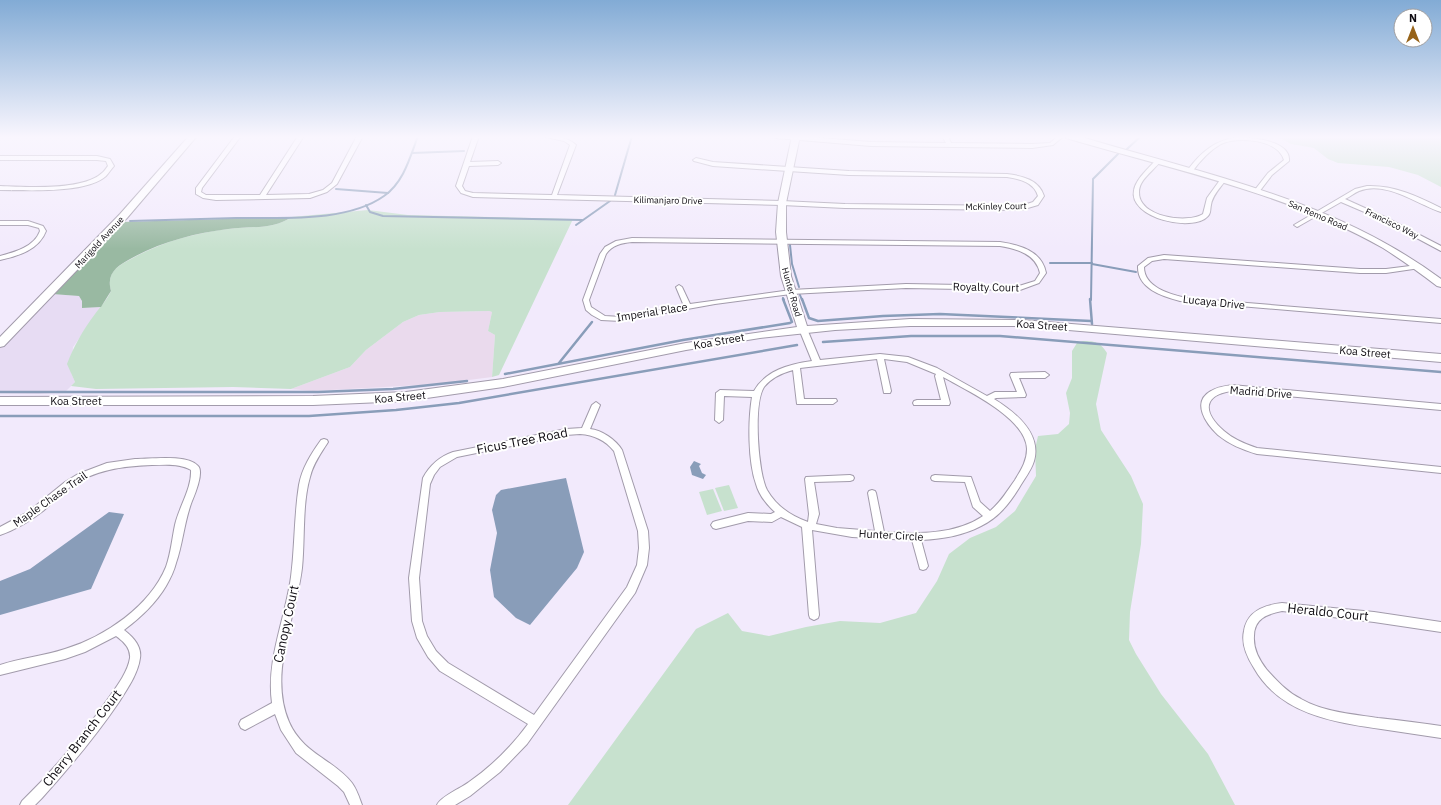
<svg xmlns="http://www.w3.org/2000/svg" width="1441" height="805" font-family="'IBM Plex Sans',sans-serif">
  <rect width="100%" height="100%" fill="#f2eafc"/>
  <polygon fill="#e7dcf3" points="52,294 79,296 82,301 82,308 101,307 73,347 71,373 75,382 65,392 38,394 0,393 0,347"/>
  <polygon fill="#eadaed" points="489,311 492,312 488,331 495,335 492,377 438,384 313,391 291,389 350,367 366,350 403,322 419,315 440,312"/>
  <g fill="#c7e1ce">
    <polygon points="1277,136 1441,136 1441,187 1418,175 1389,167 1338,163 1328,159 1314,148 1291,144"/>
    <path d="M368,210L408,215L573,219L499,375L492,377L495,335L488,331L492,312L489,311L440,312L419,315L403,322L366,350L350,367L291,389L233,387L96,389L71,386L75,382L67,364C74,346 83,330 95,314C101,306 107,300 111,291C106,273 117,266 131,259C161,242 195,233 228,229C248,226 274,230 291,217Z"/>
    <path d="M1083,341C1095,341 1100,342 1107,353L1096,404L1101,430L1131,476L1143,504L1141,544L1130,612L1129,640L1136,654L1161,694L1208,754L1235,805H568L696,629L728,613L742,631L769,636L806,627L840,621L880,623L916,613L937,581L949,554L970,538L996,527L1015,511L1036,476L1035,449L1038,436L1058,434L1069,424L1070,413L1066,393L1072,378V351L1077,343Z"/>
    <polygon points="729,485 738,508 724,511 715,488"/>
    <polygon points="713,489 722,511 707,515 699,492"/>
  </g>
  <path fill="#99b9a2" d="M291,217C274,230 248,226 228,229C195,233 161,242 132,258C117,266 106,273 111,291L101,307L82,308V301L79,296L52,294L121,222Z"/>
  <g fill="#899db9">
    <polygon points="694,461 701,464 699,466 702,473 706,475 703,479 692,475 690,467"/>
    <polygon points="566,478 584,552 577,568 530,625 516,618 494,597 490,570 497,533 492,510 496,495 501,490"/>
    <polygon points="109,512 124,514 91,589 0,615 0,581 30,569"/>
  </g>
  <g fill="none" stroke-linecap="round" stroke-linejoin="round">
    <g stroke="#899db9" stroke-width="2">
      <polyline points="1127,149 1141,136"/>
      <polyline points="412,153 464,151"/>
      <polyline points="336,189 388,193"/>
      <polyline points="615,195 632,136"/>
      <polyline points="366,205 370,212 383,216 582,220"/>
      <path d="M130,221C165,220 201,219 236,218C281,217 346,223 384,196C404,182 410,157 418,136"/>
      <polyline points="576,225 610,201"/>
      <polyline points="790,245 792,264 799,287"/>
      <polyline points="1050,263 1092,263"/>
      <polyline points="1092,264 1136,272"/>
      <polyline points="800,295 802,300"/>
      <polyline points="783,298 784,300"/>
      <polyline points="1091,300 1093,179 1118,154"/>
    </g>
    <g stroke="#899db9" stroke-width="2.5">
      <polyline points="802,299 809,318 818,321 883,316 940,314 1091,321"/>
      <polyline points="1090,299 1092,324"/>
      <polyline points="823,342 911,336 1000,336 1441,372"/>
      <polyline points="559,363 592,322"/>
      <polyline points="505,374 683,340 790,323 792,322 783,299"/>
      <polyline points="0,392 318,392 393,389 467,381"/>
      <polyline points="0,416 309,416 396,410 459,403 797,345"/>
    </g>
    <defs>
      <g id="street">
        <polygon points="235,136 241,136 202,188 201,192 206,195 260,195 298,136 304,136 266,195 309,194 323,190 332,183 357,136 363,136 337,184 327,192 310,198 216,200 203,198 196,194 196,188"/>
        <path d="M473,136H479L470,162L498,161L501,163L498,165L469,166L462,186L465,191L473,193L552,195L570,145L564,141L542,136C555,136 566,136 576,145L557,195L782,201L845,204L1021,206L1033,202L1038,196C1034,182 1020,179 1007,177L849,175L713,166L694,161L693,160L696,158L713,162L849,171L1007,174C1023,176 1039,180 1044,196L1038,205L1021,210L845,208L782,205L473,197L461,193L456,186Z"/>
        <polygon points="773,136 795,136 871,142 946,143 942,136 948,136 951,143 1032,144 1050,143 1058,136 1064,136 1053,145 1032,148 871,146 776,138"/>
        <path d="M1240,137C1254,138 1291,141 1289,161L1272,175L1259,192L1254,191L1268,173L1284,160C1278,139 1237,136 1221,144C1209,151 1200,161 1192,172L1187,171C1201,152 1216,139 1240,137Z"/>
        <path d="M0,156H97L110,159L114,166C111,169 109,173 106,176C86,194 27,190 0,190V186C25,187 83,191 102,173C105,171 106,168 108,166L106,161L97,160H0Z"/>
        <path d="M1157,160L1160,162C1153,171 1139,180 1139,192C1138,217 1187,224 1203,214L1207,198L1220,180H1224L1225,181C1220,188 1212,196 1211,205C1210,209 1211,213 1208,216C1193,233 1128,218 1134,190C1136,179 1148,169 1155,161Z"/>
        <path d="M1367,186C1394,185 1417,196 1441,208V212C1417,204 1385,180 1359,191C1354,193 1350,197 1345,199L1387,218L1441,246V251L1383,220L1341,202L1299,226L1297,227L1294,225L1355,189Z"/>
        <path d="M0,221H28L43,226L46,231C39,250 18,256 0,260V256C15,252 34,247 40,231L39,228L28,225H0Z"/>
        <path d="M632,238L1000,242C1020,245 1042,251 1046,273L1039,283L1020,290L906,288L791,294L715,304L621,321L601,320L592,315L586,310L583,300L600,254L605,247L616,241ZM632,242L1000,246C1017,249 1036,254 1040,273L1035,281L1019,286L906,284L791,290L690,304L682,287L679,285L676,287L684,306L621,317L605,316L591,307L589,300L606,254C612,245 622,243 632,242Z"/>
        <path d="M1164,255L1360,269H1386L1418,265L1421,267L1420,268L1386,273H1360L1164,259L1152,261L1144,267C1144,287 1169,294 1186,298L1441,319V323L1180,301C1161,296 1137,288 1138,266L1148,258Z"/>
        <path d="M800,327H806L807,329L820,360L880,354L908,357L937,368L987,396L995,392H1017L1010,375L1011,373L1045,372L1049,375L1045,378H1019L1026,395L1025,397L996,398L994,399C1015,412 1042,433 1034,461C1031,471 1024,479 1019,488C1009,504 998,518 981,526C962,536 941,539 921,540L928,566L926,569L923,570L920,569L912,540L852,537L812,530L819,615L818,618L814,620L810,618L809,615L802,527L781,517L772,522L748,521L716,529L713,528L711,525L713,522L716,521L748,513L771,514L775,512C767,505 759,495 756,484C748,461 748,421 752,397L724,396L723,420L719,423L715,420L716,393L720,390L754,391C766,370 790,364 812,361L799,329ZM877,359L884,393H890L891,391L884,359L907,362L936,374L935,376L941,400H917L914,401L913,403L914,405H949L950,403L943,377C968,391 1026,418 1027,449C1027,461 1021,470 1015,480C1007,491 1001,502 990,511L980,502L971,477L935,475L932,476L931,478L932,480L935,481L965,482L973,507L983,516C955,535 917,534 884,532L876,493L875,491L872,490L869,491L868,493L875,531L837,528L816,524L819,514L814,482L850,481L853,480L854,478L853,476L850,475L806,477L805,479L809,514L808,522C791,516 776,506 767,490C758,473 753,404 764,387C771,378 782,373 793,370L797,404H833L837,401L836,399H804L800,368Z"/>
        <path d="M1232,385L1441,404V410L1232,391C1202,395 1203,413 1224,431C1233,439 1245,444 1257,448L1441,467V473L1257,454C1243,450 1229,444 1218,435C1206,424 1191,402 1211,391C1217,387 1225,386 1232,385Z"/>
        <path d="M596,402L600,405L590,429C602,430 616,440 622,450L648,531L649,548L647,565L635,593L527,744L500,772L470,796L455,805H437C440,797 461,788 469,782C492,766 512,746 528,724L440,671L428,657L417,638L412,621L409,578L423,478C430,465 439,457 453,452L566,429L582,428L592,405ZM580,434C594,435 605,440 614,451L638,531L639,548L637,565L627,587L534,715L448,663L436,651L427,636L422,621L419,578L430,484L434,475L440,467L457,457L566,435Z"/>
        <path d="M324,439L327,440L328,442C321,453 313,464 310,477C302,504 305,539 302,568C296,618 268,673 289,722C303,754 333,759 352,783C357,790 359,797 362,805H350L344,792L338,786L296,753L281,730L275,714L245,730L241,728L239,724L241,720L272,703C266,660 285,620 291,577C295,547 294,516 299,485C302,468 311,454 321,440Z"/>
        <path d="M135,459C150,459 188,454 198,466C204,472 195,494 192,501C184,522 183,543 176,563C174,571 170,579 166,586C156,603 140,618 124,630C132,636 142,646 140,658C138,674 127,689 119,702C96,736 69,768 42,798L35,805H20L22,801C55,769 84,733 110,696C118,685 128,671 130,658C131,648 123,641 116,636L85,652L65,659L0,675V665C21,658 44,656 65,649C105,637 150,606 166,567C171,553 172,539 175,525C179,507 192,488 191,470C179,463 165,465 152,465C123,466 94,470 70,487C61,494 52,503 43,511C30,521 15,530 0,535V527L28,512L65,482L78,474L107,463Z"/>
        <path d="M1282,603L1374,612L1441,622V632L1374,622L1282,611C1267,614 1254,619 1254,636C1253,649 1259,660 1267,670C1277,681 1287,692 1301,699C1324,712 1352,714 1378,718C1399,720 1420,723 1441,726V738C1421,735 1401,732 1381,729C1333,722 1280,714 1254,668C1247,657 1241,644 1244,631C1247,611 1264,605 1282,603Z"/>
      </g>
      <g id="secondary">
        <polygon points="189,136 197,136 127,218 4,346 0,347 0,337 120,214"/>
        <polygon points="792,136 800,136 786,203 786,232 791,276 807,326 910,319 1022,320 1441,354 1441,362 1022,326 910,326 835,330 760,338 686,350 503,387 406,401 313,405 0,405 0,397 313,396 406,392 503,379 686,343 797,327 781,276 776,232 778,203"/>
        <path d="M1065,136H1078C1204,174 1333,199 1441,279V287L1437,286C1420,273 1402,260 1383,248C1287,193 1171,169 1066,138Z"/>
      </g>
    </defs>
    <use href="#street" stroke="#a29bab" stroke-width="2"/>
    <use href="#secondary" stroke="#a29bab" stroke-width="2"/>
    <use href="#street" fill="#fff" fill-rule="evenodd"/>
    <use href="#secondary" fill="#fff" fill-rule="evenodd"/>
  </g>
  <linearGradient id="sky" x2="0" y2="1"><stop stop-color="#82abd5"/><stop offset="0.55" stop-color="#f9f6fe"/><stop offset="1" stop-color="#f9f6fe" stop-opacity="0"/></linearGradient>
  <rect width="1441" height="249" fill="url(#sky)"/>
  <g text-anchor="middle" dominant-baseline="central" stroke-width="4" stroke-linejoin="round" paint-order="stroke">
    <g font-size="9" fill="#0f0c12" stroke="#fff">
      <text transform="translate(668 200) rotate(1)">Kilimanjaro Drive</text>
      <text transform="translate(996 206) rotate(-1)">McKinley Court</text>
      <text transform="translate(1318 215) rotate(23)">San Remo Road</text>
      <text transform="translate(1392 223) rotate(26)">Francisco Way</text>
      <text transform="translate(99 242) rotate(-47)">Marigold Avenue</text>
      <text transform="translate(792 292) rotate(74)">Hunter Road</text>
    </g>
    <g font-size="11" fill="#0f0c12" stroke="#fff">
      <text transform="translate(986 287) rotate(1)">Royalty Court</text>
      <text transform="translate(1214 302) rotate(6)">Lucaya Drive</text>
      <text transform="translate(652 312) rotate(-9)">Imperial Place</text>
      <text transform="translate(1042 325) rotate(4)">Koa Street</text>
      <text transform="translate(719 341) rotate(-10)">Koa Street</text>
      <text transform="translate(1365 352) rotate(5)">Koa Street</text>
      <text transform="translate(1261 392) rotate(4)">Madrid Drive</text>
      <text transform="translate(400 397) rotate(-5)">Koa Street</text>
      <text x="76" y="401">Koa Street</text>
      <text transform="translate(50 499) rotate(-35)">Maple Chase Trail</text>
      <text transform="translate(891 535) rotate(3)">Hunter Circle</text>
    </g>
    <g font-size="13" fill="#0f0c12" stroke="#fff">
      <text transform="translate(522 441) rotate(-11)">Ficus Tree Road</text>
      <text transform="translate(1328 612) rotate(6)">Heraldo Court</text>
      <text transform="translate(286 624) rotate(-78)">Canopy Court</text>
      <text transform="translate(82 738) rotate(-52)">Cherry Branch Court</text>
    </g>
  </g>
  <g transform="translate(1413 28)"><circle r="19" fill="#ffffff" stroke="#9f9ea0"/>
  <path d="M0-3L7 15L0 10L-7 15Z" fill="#976319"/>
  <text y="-6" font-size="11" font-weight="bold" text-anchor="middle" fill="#0f0c12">N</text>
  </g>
</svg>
